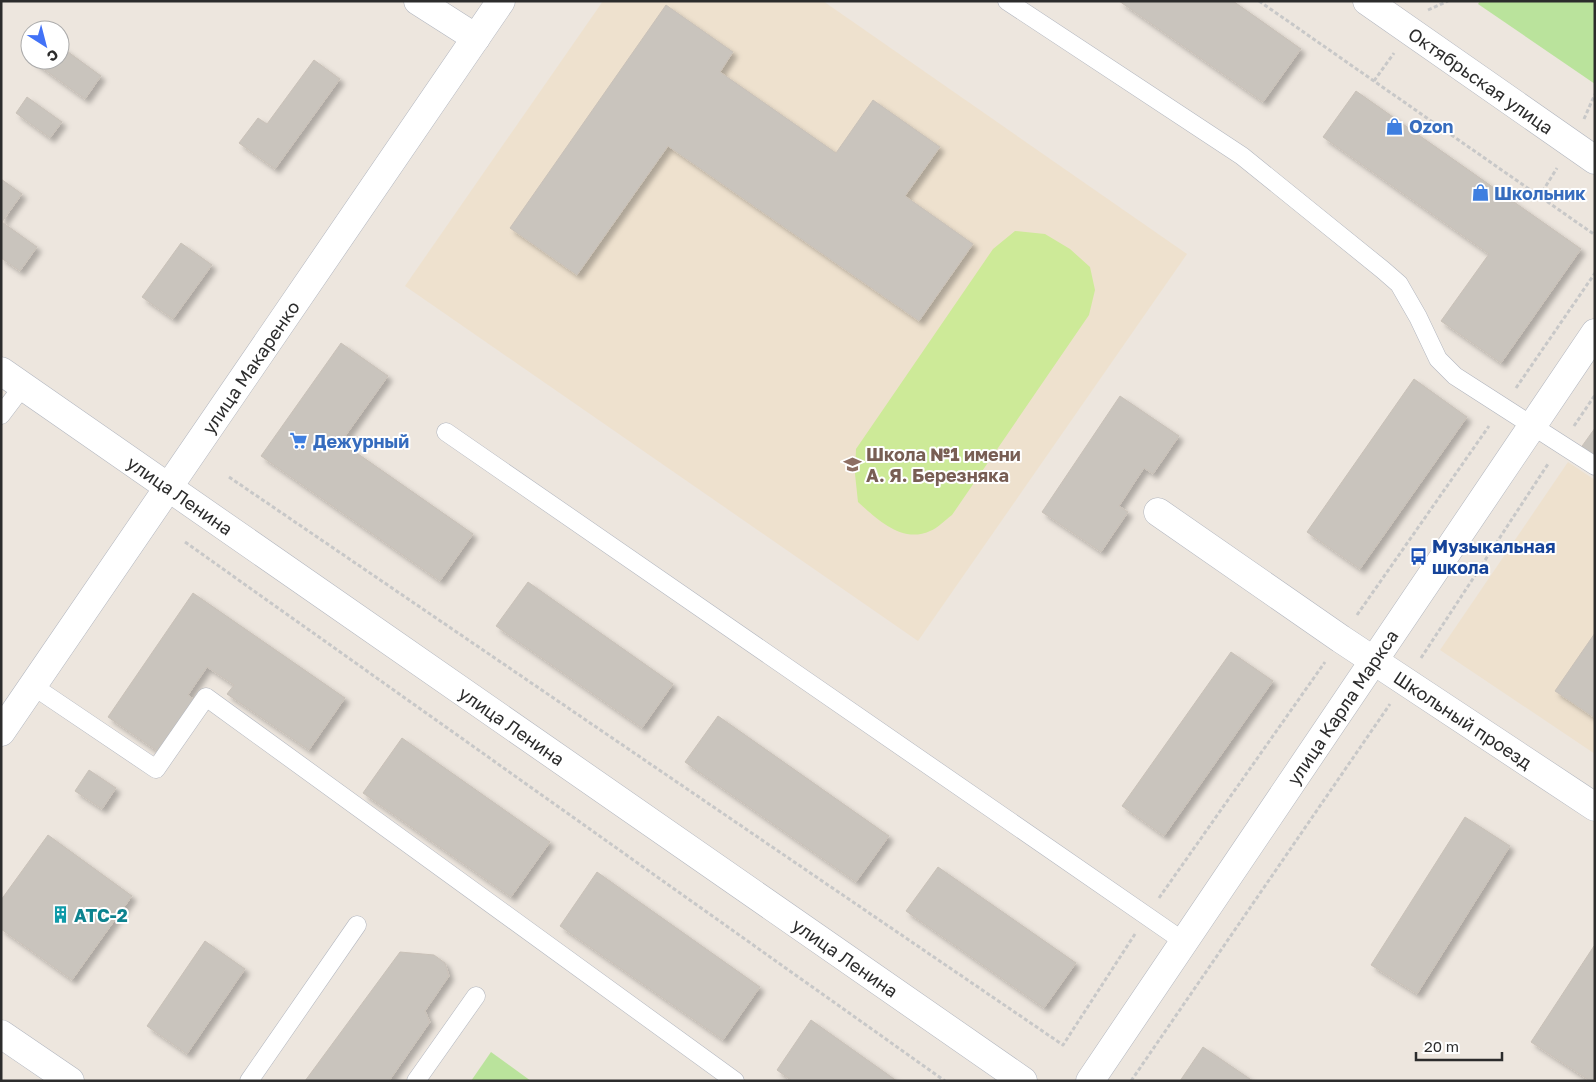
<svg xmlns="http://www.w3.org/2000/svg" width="1596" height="1082" font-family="'Golos Text',sans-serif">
  <defs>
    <filter id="shadow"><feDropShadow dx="4.5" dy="4.5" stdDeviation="2.5" flood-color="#0004"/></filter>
  </defs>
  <rect width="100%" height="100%" fill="#ede6de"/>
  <g fill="#eee1ce">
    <polygon points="603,1 823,1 1187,254 918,641 405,286"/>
    <polygon points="1568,462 1595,480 1595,754 1440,650"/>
  </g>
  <g fill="#bae39c">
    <polygon points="1480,1 1595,1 1595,84 1478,4"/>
    <polygon points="491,1052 531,1081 471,1081"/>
  </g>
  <path fill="#cdea98" d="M1015,231L1045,234L1070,249L1090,267L1095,290L1089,315L952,515C945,520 938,528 930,531C902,544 877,519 858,502L855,474L856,449L993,249Z"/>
  <g fill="#c9c4bd" stroke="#c9c1b8" filter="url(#shadow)">
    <polygon points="1119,1 1233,1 1301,49 1263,102"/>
    <polygon points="666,5 733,52 720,72 836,153 873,100 940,147 905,196 973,244 919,321 668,146 577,275 510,228"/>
    <polygon points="60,46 101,76 85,99 31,60 60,60"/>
    <polygon points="314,60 340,79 275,169 239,143 258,118 267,124"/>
    <polygon points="1356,91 1581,249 1501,363 1441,321 1489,254 1323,137"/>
    <polygon points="27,97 62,122 50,138 16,113"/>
    <polygon points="1,179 22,194 2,222 37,247 20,271 1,258"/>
    <polygon points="181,243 212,265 173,319 142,297"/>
    <polygon points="341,343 388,376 341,442 473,534 440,581 261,456"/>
    <polygon points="1414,379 1467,417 1360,569 1307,532"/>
    <polygon points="1120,396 1179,436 1153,474 1144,468 1119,506 1128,512 1101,552 1042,512"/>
    <polygon points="1595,428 1595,460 1580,449"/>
    <polygon points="528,582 673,684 642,728 496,626"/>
    <polygon points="193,593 345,698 309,750 227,694 234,685 207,667 188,695 196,701 160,753 108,717"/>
    <polygon points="1595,633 1595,718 1555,691"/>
    <polygon points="1231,652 1273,681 1164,836 1122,806"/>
    <polygon points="718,716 889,836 856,882 685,762"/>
    <polygon points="402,738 550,842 511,897 363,793"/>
    <polygon points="89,770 116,788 102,809 75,791"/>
    <polygon points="1465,817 1510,846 1417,994 1371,965"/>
    <polygon points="48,835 132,896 72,980 1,929 1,900"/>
    <polygon points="938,867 1076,963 1044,1008 906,911"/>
    <polygon points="597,872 760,987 723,1040 560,926"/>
    <polygon points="205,941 245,969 187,1054 147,1026"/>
    <polygon points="1594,946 1595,1081 1590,1081 1531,1042"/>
    <polygon points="400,952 434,955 445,963 449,976 425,1011 430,1022 389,1081 305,1081"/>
    <polygon points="811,1020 897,1081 792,1081 777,1070"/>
    <polygon points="1203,1047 1253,1081 1180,1081"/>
  </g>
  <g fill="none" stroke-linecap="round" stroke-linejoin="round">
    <defs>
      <g id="lane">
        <polyline points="1007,1 1242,156 1383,270 1399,284 1418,317 1438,359 1455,376 1595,466"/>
        <polyline points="1,415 23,386"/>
        <polyline points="446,432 1183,941"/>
        <polyline points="33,686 156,769 206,697 735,1081"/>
        <polyline points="249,1081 357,925"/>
        <polyline points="416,1081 476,996"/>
      </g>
      <g id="street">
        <polyline points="418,1 476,38"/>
        <path id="s1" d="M1158,512L1341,639L1595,807"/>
        <polyline points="1,1034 70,1081"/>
        <path id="s2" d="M1090,1081L1595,333"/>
      </g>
      <g id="secondary">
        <path id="s3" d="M1367,1L1595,160"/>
        <path id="s4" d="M1,371L1023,1081"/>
        <path id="s5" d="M1,732L501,1"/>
      </g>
    </defs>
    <use href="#lane" stroke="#b2b6bf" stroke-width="19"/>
    <use href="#street" stroke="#b2b6bf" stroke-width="29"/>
    <use href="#secondary" stroke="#b2b6bf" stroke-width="29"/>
    <g stroke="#c8c8c8" stroke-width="3" stroke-dasharray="4 2.5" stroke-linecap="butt">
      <polyline points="1259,1 1595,235"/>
      <polyline points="1428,10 1448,1"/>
      <polyline points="1374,81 1394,53"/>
      <polyline points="1584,119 1595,94"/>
      <polyline points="1539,197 1557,168"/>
      <polyline points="1516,388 1595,273"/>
      <polyline points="1574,426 1595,395"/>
      <polyline points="229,477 1063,1045 1135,934"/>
      <polyline points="185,542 945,1081"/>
      <polyline points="1357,615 1489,426"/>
      <polyline points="1421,658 1548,464"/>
      <polyline points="1159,898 1325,662"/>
      <polyline points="1131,1081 1390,704"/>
    </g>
    <use href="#lane" stroke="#fff" stroke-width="18"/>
    <use href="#street" stroke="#fff" stroke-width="28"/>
    <use href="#secondary" stroke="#fff" stroke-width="28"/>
  </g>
  <defs>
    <symbol id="shop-bare" viewBox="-9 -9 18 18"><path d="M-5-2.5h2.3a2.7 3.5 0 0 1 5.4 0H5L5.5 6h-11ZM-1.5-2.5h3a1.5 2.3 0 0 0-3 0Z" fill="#3f7fe0" stroke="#fff" stroke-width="2.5" paint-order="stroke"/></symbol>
    <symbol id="supermarket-bare" viewBox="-9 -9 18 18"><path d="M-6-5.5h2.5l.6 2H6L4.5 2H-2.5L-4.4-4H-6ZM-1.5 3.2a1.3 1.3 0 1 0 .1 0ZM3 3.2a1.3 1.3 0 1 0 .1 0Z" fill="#3f7fe0" stroke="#fff" stroke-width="2.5" paint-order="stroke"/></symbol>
    <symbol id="school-bare" viewBox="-9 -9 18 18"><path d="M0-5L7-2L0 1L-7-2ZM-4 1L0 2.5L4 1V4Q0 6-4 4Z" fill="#8d6e63" stroke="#fff" stroke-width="2.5" paint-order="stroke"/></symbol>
    <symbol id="bus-bare" viewBox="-9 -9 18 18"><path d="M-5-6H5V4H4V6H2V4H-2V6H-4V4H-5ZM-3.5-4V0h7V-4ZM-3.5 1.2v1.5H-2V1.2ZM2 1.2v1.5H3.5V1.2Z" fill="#1a4fb4" stroke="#fff" stroke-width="2.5" paint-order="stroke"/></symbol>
    <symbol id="building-bare" viewBox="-9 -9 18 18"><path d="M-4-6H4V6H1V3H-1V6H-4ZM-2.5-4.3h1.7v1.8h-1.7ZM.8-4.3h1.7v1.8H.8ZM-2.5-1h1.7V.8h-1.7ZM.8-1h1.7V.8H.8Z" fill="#0f9aa8" stroke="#fff" stroke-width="2.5" paint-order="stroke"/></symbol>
  </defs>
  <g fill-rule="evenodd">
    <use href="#shop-bare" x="1382" y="114" width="25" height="25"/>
    <use href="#shop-bare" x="1468" y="180" width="25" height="25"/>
    <use href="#supermarket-bare" x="286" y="428" width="25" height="25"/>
    <use href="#school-bare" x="840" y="452" width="25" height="25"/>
    <use href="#bus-bare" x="1406" y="544" width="25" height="25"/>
    <use href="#building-bare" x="48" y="902" width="25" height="25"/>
  </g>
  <g text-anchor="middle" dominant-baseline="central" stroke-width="4" stroke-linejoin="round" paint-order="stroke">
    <g font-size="18" fill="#2c2c2c" stroke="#fff">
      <text stroke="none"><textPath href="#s3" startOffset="139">Октябрьская улица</textPath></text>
      <text stroke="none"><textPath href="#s5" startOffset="442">улица Макаренко</textPath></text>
      <text stroke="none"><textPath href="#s4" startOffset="218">улица Ленина</textPath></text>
      <text stroke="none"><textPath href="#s2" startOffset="451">улица Карла Маркса</textPath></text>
      <text stroke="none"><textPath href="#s1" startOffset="369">Школьный проезд</textPath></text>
      <text stroke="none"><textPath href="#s4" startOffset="622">улица Ленина</textPath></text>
      <text stroke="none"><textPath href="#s4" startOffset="1028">улица Ленина</textPath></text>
    </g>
    <g font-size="18" font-weight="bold" fill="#366cbe" stroke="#fff" text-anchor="start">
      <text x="1409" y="126">Ozon</text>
      <text x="1494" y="193">Школьник</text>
      <text x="313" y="441">Дежурный</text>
    </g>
    <g font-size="18" font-weight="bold" fill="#785e54" stroke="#fff" text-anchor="start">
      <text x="866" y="454">Школа №1 имени<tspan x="866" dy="21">А. Я. Березняка</tspan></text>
    </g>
    <g font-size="18" font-weight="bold" fill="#164399" stroke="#fff" text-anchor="start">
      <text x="1432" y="546">Музыкальная<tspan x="1432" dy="21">школа</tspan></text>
    </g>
    <g font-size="18" font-weight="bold" fill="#0d838f" stroke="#fff" text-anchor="start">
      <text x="74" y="915">АТС-2</text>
    </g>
  </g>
  <rect width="1596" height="1082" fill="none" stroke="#2c2c2c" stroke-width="5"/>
  <g transform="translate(45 45) rotate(144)"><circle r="24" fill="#ffffff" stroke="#ababab"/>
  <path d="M0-4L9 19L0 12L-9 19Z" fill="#4272f7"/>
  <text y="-8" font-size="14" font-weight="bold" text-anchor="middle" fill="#2c2c2c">С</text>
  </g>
  <path d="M1416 1052v8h86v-8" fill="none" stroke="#2c2c2c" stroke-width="2.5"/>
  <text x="1424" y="1052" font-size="15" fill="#2c2c2c" stroke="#ffffff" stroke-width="4" paint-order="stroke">20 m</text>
</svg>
